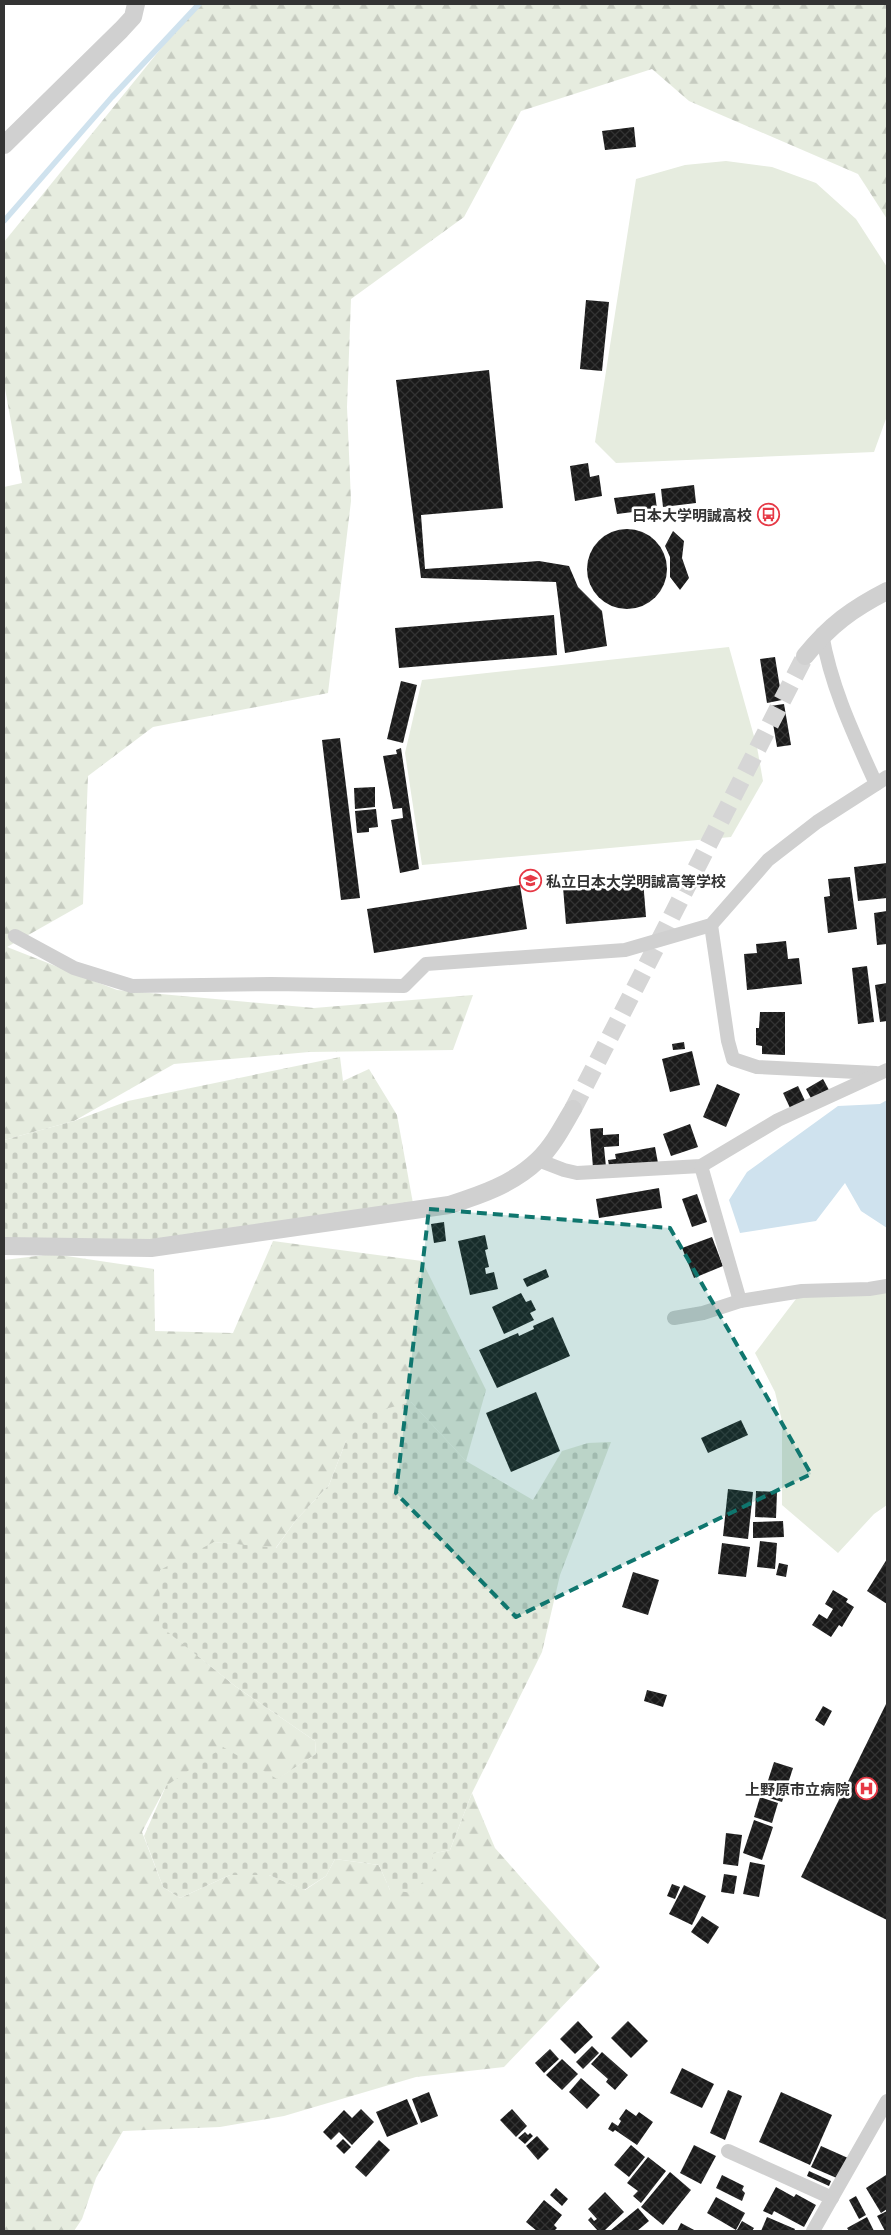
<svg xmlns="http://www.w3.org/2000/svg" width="891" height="2235" font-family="Commissioner,'Noto Sans JP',sans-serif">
  <defs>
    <pattern id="forest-firs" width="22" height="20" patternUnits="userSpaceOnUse" patternTransform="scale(1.25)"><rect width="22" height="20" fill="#e6ecdf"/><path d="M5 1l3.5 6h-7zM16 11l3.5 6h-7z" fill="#c6cbc0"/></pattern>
    <pattern id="cemetery-stones" width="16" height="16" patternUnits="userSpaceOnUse" patternTransform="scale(1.25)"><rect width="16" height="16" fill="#e6ecdf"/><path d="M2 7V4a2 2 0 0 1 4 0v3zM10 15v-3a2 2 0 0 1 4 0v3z" fill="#c6cbc0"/></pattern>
    <pattern id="building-cross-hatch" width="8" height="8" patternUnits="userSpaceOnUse" patternTransform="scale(1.25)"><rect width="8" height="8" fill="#1a1a1a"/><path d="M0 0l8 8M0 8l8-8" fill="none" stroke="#333"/></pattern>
  </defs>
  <rect width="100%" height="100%" fill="#fff"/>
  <g fill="#e6ecdf">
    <polygon points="726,161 772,167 816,183 856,219 887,267 887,416 874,452 616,463 595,442 636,179 685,165"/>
    <polygon points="729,647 757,747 763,781 731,837 422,865 405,753 422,680"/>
    <polygon points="887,1286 887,1505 874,1514 838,1553 782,1505 782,1421 775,1392 755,1353 802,1291"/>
  </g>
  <g fill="url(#forest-firs)">
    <polygon points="197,4 887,4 887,219 858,174 689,101 652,69 521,111 464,217 351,299 347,407 351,501 328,693 153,727 88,776 83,904 7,947 117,990 314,1008 473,995 453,1050 309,1052 174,1064 74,1121 4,1140 4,487 22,483 4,383 4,242"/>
    <polygon points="273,1241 422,1261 486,1390 466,1461 411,1402 346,1441 329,1485 296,1520 275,1549 214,1542 160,1625 235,1686 315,1741 316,1754 278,1779 166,1786 142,1832 163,1887 180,1898 230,1875 269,1875 305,1890 326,1876 335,1859 379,1865 390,1890 430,1854 450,1850 472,1793 495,1848 600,1967 504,2067 416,2077 284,2116 220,2127 123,2131 96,2178 82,2219 74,2231 4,2231 4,1260 53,1254 154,1269 155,1331 233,1333"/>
  </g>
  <g fill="url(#cemetery-stones)">
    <polygon points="340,1057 343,1081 369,1069 397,1115 414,1209 151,1248 4,1246 4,1140 74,1121 128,1101"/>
    <polygon points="411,1402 466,1461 533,1500 562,1451 588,1443 611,1442 560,1575 542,1652 472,1793 450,1850 431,1854 436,1867 413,1893 390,1890 379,1865 335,1859 326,1876 304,1890 269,1875 230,1875 180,1898 163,1887 144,1836 166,1786 223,1747 277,1779 316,1754 315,1741 235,1686 159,1625 160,1570 214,1542 276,1548 296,1520 329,1485 346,1441 374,1412"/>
  </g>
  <polygon fill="#cfe2ee" points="887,1100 887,1228 861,1211 845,1183 816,1221 740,1233 729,1200 747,1172 838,1106 880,1104"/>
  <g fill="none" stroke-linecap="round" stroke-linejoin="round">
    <polyline stroke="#cfe2ee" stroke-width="5.5" points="4,221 112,97 199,4"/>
  </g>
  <g fill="url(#building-cross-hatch)">
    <polygon points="634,127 636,147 605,150 602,131"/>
    <polygon points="586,300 609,302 602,371 580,369"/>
    <polygon points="489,370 503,508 421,515 425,569 539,561 569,566 578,587 602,611 607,646 565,653 556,582 421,578 396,380"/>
    <polygon points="588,463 590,477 599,475 602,496 575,501 570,466"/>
    <polygon points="694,485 696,503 663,507 661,489"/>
    <polygon points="655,493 657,509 617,514 614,498"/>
    <circle cx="627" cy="569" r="40"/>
    <polygon points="673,531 684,541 682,558 689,578 680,590 670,577 670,557 665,546"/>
    <polygon points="554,615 557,655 399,668 395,628"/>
    <polygon points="775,657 782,700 767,703 760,659"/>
    <polygon points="401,681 417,685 403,743 387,739"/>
    <polygon points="784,704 791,745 777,747 770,706"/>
    <polygon points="340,738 360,898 341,900 322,740"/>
    <polygon points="401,748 419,869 400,873 391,820 403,818 402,808 393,809 383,756 397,754 396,750"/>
    <polygon points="375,787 375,807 355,809 354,788"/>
    <polygon points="376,809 378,827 369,828 369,832 357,833 355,811"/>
    <polygon points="887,863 887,898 858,901 854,867"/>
    <polygon points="850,877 857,929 828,933 824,897 830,896 828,879"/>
    <polygon points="643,880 646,917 566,924 563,887"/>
    <polygon points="520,885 527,929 374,953 367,909"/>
    <polygon points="887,911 887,944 877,945 874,913"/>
    <polygon points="786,941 788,959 799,958 802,984 747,990 744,954 757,953 756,944"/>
    <polygon points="867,966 874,1022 858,1024 852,968"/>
    <polygon points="887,983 887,1021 880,1022 875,985"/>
    <polygon points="760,1012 785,1012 785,1055 762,1054 762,1046 756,1045 756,1028 759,1028"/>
    <polygon points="684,1042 685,1049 673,1050 672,1044"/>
    <polygon points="692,1051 700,1085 670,1092 662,1059"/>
    <polygon points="823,1079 829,1090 812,1100 806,1089"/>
    <polygon points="717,1084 740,1094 726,1127 703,1117"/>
    <polygon points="798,1086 806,1103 791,1110 783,1093"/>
    <polygon points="690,1124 698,1147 671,1156 663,1134"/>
    <polygon points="603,1128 603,1135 619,1134 619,1146 604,1147 606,1167 593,1168 590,1129"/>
    <polygon points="655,1147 658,1163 610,1171 608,1160 616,1159 615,1154"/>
    <polygon points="659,1188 662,1208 599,1218 596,1199"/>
    <polygon points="697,1194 707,1222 692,1227 682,1199"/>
    <polygon points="444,1222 446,1241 434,1243 431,1224"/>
    <polygon points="485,1235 488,1249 485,1250 489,1267 485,1268 486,1274 494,1272 498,1289 470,1295 458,1241"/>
    <polygon points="712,1237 723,1266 694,1278 682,1248"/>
    <polygon points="546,1269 549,1277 527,1287 523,1279"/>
    <polygon points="521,1293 526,1302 531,1300 536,1310 530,1313 534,1320 504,1334 492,1307"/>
    <polygon points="553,1317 570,1356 497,1388 479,1350 518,1333 519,1336 534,1329 533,1326"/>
    <polygon points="536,1392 560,1451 511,1472 486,1413"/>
    <polygon points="741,1420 748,1435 708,1453 701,1438"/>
    <polygon points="728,1489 753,1492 748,1539 723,1536"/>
    <polygon points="756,1491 777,1492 776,1518 755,1517"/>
    <polygon points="783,1521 784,1537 753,1538 753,1522"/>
    <polygon points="760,1541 777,1543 775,1569 757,1567"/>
    <polygon points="722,1543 750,1547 746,1577 718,1574"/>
    <polygon points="887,1559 887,1604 867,1591"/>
    <polygon points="779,1563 788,1565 786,1577 776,1575"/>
    <polygon points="633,1572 659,1580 648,1615 622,1607"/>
    <polygon points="833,1590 848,1599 846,1602 854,1607 842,1627 839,1625 831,1637 812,1625 819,1614 827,1619 833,1609 825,1604"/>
    <polygon points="647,1690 667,1695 663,1707 644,1701"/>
    <polygon points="887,1702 887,1920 801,1877"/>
    <polygon points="823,1706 832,1711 824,1726 815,1720"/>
    <polygon points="774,1762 793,1768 782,1802 763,1796"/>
    <polygon points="760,1797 778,1803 772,1823 754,1817"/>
    <polygon points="754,1820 773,1827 762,1860 743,1853"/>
    <polygon points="726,1833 742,1835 738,1866 723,1864"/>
    <polygon points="750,1862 765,1865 759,1897 743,1894"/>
    <polygon points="724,1874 737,1876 734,1894 721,1892"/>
    <polygon points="672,1884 680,1887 675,1899 667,1896"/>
    <polygon points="684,1885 706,1896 692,1925 669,1914"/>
    <polygon points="702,1916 719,1927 708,1944 691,1932"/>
    <polygon points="578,2021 593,2037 575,2054 560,2039"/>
    <polygon points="628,2021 648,2041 631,2058 611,2038"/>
    <polygon points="592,2046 599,2053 583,2069 576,2062"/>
    <polygon points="550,2049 559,2059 544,2073 535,2063"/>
    <polygon points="602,2052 628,2075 615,2090 606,2082 608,2079 591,2064"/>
    <polygon points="562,2059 578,2074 562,2090 546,2075"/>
    <polygon points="682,2068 714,2084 702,2108 670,2093"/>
    <polygon points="581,2078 600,2095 587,2109 569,2092"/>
    <polygon points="728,2090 742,2096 725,2140 710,2133"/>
    <polygon points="429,2092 438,2116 421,2123 412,2099"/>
    <polygon points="781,2092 832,2115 810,2165 759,2142"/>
    <polygon points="407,2099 418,2124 387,2137 376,2112"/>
    <polygon points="361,2109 374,2122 352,2145 339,2132 331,2140 323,2132 344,2110 352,2118"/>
    <polygon points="512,2109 527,2126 516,2137 500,2120"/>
    <polygon points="626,2109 636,2116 639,2112 653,2122 637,2145 615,2130 613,2132 608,2129 612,2122 618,2126 621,2121 619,2119"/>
    <polygon points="525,2132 528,2135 530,2133 533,2136 525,2144 518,2138"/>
    <polygon points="537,2136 549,2149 538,2160 526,2146"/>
    <polygon points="343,2139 351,2147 344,2154 336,2146"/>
    <polygon points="379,2140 390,2150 366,2177 355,2167"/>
    <polygon points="631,2145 645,2157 629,2177 614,2165"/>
    <polygon points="694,2145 716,2156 701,2184 680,2173"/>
    <polygon points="821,2146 848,2158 839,2179 811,2167"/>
    <polygon points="648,2157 666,2171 641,2203 633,2196 638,2191 627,2183"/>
    <polygon points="809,2171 831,2181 829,2186 807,2176"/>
    <polygon points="670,2172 691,2190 663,2225 641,2207"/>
    <polygon points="722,2175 744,2186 742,2190 745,2193 742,2201 716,2188"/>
    <polygon points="886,2175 887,2209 881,2213 866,2188"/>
    <polygon points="776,2187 794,2197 796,2194 816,2205 804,2227 774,2211 772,2215 763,2211"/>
    <polygon points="556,2188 568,2199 562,2206 550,2195"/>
    <polygon points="605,2192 624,2212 604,2231 598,2231 588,2220 591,2217 594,2221 597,2219 588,2209"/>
    <polygon points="856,2196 866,2215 859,2219 849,2200"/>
    <polygon points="716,2197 745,2213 736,2230 707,2213"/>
    <polygon points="544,2200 562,2215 554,2225 557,2228 554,2231 537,2231 526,2222"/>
    <polygon points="638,2208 649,2221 637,2231 610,2231"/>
    <polygon points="887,2211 887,2231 885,2231 877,2216"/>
    <polygon points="767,2217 795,2229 794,2231 761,2231"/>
    <polygon points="867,2217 874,2231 849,2231 847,2228"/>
    <polygon points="742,2221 754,2228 752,2231 737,2230"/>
    <polygon points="681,2223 696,2231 677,2231"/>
  </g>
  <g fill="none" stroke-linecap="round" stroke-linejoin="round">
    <polyline stroke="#d6d6d6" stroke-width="18" stroke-dasharray="18 9" stroke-linecap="butt" points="573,1109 805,656"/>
    <g stroke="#d0d0d0" stroke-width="14">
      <path d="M822,634C831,687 854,735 876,784"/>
      <polyline points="711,925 728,1041 733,1059 757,1067 876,1073"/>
      <polyline points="15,936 74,968 132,986 271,984 404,986 426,964 625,950 711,925 768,860 817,822 887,777"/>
      <polyline points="538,1160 564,1170 577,1173 701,1166 778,1120 887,1070"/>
      <polyline points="701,1166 740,1301"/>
      <polyline points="674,1318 703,1313 740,1301 802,1291 869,1289 887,1286"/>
      <polyline points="728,2151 832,2198"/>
      <polyline points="813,2231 887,2101"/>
    </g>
    <g stroke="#d0d0d0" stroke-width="18">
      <polyline points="4,145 121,30 133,17 136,4"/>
      <path d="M805,656C830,625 852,609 887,591"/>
      <path d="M4,1246L151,1248L449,1205C481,1195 513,1184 538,1160C553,1146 563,1126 573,1109"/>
    </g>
  </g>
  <path fill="#0f766e" fill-opacity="0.2" stroke="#0f766e" stroke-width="4" stroke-dasharray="10 6" stroke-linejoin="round" d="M429,1209L670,1228L811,1474L516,1617L396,1493Z"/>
  <defs>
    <symbol id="bus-ring" viewBox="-11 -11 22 22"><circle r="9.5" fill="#fff" stroke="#e63946" stroke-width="1.5"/><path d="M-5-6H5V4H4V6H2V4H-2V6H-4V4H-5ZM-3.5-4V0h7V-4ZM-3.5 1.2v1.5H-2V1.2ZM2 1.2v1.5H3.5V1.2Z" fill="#e63946"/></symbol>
    <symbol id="school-ring" viewBox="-11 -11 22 22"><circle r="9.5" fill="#fff" stroke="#e63946" stroke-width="1.5"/><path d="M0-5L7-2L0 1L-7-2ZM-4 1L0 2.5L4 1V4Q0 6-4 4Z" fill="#e63946"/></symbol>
    <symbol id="hospital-ring" viewBox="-11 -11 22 22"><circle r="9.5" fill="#fff" stroke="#e63946" stroke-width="1.5"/><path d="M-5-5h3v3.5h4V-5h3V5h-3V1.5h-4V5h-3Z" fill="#e63946"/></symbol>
  </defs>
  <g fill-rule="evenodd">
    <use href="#bus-ring" x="756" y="502" width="25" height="25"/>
    <use href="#school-ring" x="518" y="868" width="25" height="25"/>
    <use href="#hospital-ring" x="854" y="1776" width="25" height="25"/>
  </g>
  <g text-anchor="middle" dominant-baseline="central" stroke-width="5" stroke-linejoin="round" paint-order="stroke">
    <g font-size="15" font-weight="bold" fill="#333" stroke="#fff" text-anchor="end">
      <text x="752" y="515">日本大学明誠高校</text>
      <text x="546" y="881" text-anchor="start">私立日本大学明誠高等学校</text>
      <text x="850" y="1789">上野原市立病院</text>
    </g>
  </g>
  <rect width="891" height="2235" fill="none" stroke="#333333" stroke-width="10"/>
</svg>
